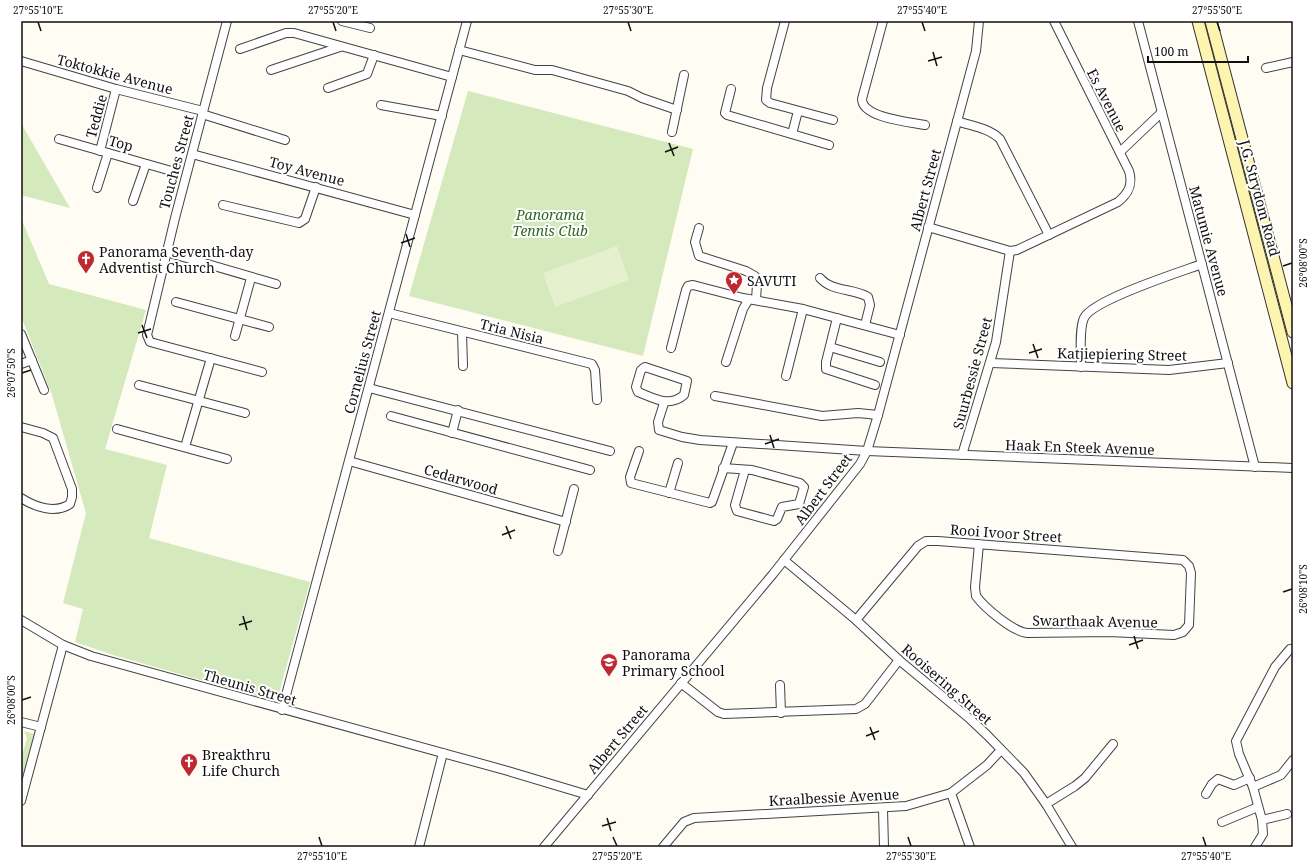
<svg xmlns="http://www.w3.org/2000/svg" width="1314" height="868" font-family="'Noto Serif',serif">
  <rect width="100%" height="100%" fill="#fffcf3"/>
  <g fill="#d4e9bc">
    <polygon points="468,91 693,149 643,356 409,296"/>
    <polygon points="21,123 70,208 21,195"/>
    <polygon points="21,218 49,284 146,310 105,449 167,465 149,538 310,582 279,693 267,699 113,655 75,642 83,609 63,603 86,513 52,395 21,316"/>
    <polygon points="24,731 35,734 21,786 21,759 27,738"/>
  </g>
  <polygon fill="#e5f1ce" points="617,246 629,280 555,307 543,273"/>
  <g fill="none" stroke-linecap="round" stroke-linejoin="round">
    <defs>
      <g id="street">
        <polyline points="227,21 175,218 147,335 150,342 262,372"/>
        <polyline points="342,21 370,28"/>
        <polyline points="785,21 767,88 766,100 770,103 833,120"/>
        <path d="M883,21L862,99C862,118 910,122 925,125"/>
        <polyline points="1138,21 1255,467"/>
        <polyline points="240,49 286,33 294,33 452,77"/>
        <polyline points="459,50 535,70 552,70 628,91 642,98 677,110"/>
        <polyline points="21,61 116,89 203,111"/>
        <polyline points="1266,68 1293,62"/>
        <polyline points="271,70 340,47"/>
        <polyline points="328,88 367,74 374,55"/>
        <polyline points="731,89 725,113 727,115 829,145"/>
        <polyline points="381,105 442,116"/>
        <polyline points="202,114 285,140"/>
        <path d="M957,121C971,126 989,128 1000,139L1049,235"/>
        <polyline points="672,132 684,75"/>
        <polyline points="792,134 798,111"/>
        <polyline points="59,139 175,172"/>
        <polyline points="100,151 116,89"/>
        <polyline points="1120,152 1162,112"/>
        <polyline points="192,154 415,215"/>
        <polyline points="97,188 108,153"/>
        <polyline points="133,201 146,164"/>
        <polyline points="223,205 299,223 305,219 316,187"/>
        <path d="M928,227L1010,251L1017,250L1118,202C1129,193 1133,184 1129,171L1054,21"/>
        <polyline points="699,228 695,242 699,256 746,271 755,276 757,284 756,300"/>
        <polyline points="166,252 276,284"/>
        <path d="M820,278C832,292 853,288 868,297L870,305L865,325"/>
        <polyline points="176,302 269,327"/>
        <polyline points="389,313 592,364 595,370 597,400"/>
        <polyline points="837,318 826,362 826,369 875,385"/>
        <polyline points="462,332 463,366"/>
        <polyline points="21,334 44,390"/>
        <polyline points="235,336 251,278"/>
        <polyline points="830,347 880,362"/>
        <polyline points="671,348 686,290 688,286 693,285 743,298 803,309 900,335"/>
        <polyline points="726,362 743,309 749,299"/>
        <polyline points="991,363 1169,370 1228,363"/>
        <polyline points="21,364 32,360"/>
        <path d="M645,367L687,381L684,395C669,408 654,398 638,392L636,387L641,370Z"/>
        <path d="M1081,367C1081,354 1079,329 1084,318C1092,300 1180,272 1202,264"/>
        <polyline points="786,376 803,309"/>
        <polyline points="139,385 245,413"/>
        <polyline points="369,388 610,451"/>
        <polyline points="715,396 822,416 858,413 878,415"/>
        <polyline points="664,403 658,422 659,430 682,437 700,440 867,451 1293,468"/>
        <polyline points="391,416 590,470"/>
        <path d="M21,427L43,433L53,438L72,489V497L70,504C55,514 35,507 21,498"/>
        <polyline points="117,429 227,459"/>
        <polyline points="452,433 458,410"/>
        <polyline points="185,447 211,358"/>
        <polyline points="639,451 630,477 631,483 710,503 712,502 733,443"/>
        <polyline points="962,455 996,342 1010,251"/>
        <polyline points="349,461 566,522"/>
        <polyline points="723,468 752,470 800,483 804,487 799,504 782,507 777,519 774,521 737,511 735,505 745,470"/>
        <polyline points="669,493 678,463"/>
        <polyline points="558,551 574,489"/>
        <polyline points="784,560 856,620 899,660 970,719 987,735 1024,773 1046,804 1072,847"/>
        <polyline points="21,620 63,645 91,656 508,771 588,795"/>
        <path d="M856,620L918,546L926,541H938L1183,560L1189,566L1191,573L1189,625L1183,632L1174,635L1109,632L1027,633C1012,631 985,608 976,596L975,587L979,544"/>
        <polyline points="681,683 718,712 724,714 856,709 865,704 899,660"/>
        <polyline points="780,685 781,713"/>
        <polyline points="282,710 467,21"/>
        <polyline points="21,722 41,727"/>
        <polyline points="1253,787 1281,775 1293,760"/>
        <polyline points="951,793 970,847"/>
        <polyline points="1206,794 1212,784 1218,779 1234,785 1250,778"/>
        <polyline points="21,801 63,645"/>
        <polyline points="1046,804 1075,786 1085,778 1113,744"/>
        <polyline points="883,809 884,847"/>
        <polyline points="1262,820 1287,814"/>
        <polyline points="1222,822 1258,807"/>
        <polyline points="419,847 443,753"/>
        <polyline points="544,847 773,574 860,464 867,451 878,415 976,51 979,21"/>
        <polyline points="663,847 684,822 694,818 906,806 951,793 987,765 1001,750"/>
        <polyline points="1255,847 1263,834 1262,820 1253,787 1239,754 1236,741 1275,667 1290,649"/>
      </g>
      <g id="secondary">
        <polyline points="1198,21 1293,383"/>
        <polyline points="1211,21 1293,332"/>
      </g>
    </defs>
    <use href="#street" stroke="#434343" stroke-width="10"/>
    <use href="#secondary" stroke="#323232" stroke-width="13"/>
    <use href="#street" stroke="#fff" stroke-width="8"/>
    <use href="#secondary" stroke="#fdf4af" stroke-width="11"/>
  </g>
  <path fill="none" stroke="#101010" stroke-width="1.5" d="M38,22L41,31M333,22L336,31M628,22L631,31M922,22L925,31M1217,22L1220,31M933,52L937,66M928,61L942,57M669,143L674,156M665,152L678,147M406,234L410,247M401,243L415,238M1283,266L1292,263M142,325L147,338M138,333L151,329M1033,344L1038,358M1029,353L1042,349M22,373L31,370M770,435L774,448M765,444L779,439M506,526L511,539M502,535L515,530M1283,592L1292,589M243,616L247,630M239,625L252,621M1134,636L1138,649M1129,645L1143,640M22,700L31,697M870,727L875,740M866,736L879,731M607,818L611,831M602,826L616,822M319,837L322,846M613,837L617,846M908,837L911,846M1203,837L1206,846"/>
  <defs>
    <symbol id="church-pin" viewBox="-11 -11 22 30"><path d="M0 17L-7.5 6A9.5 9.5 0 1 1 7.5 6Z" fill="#be2931" stroke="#fff"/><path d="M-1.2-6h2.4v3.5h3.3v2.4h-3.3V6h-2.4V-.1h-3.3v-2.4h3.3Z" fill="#fff"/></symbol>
    <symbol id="sight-pin" viewBox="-11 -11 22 30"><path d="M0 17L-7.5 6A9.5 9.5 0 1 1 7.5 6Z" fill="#be2931" stroke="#fff"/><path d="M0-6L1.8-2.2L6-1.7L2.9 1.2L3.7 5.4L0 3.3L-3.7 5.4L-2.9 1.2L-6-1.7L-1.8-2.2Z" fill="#fff"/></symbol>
    <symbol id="school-pin" viewBox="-11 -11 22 30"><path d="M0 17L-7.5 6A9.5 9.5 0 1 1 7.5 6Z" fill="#be2931" stroke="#fff"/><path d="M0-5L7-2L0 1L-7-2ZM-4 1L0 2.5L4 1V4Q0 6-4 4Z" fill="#fff"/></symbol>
  </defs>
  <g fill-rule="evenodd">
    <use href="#church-pin" x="76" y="249" width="20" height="27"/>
    <use href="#sight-pin" x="724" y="270" width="20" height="27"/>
    <use href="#school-pin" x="599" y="652" width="20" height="27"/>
    <use href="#church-pin" x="179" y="752" width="20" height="27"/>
  </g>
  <g text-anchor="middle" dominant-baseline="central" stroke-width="4" stroke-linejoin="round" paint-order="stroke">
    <g font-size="14" fill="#101010" stroke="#fff">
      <text transform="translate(115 74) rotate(15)">Toktokkie Avenue</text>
      <text transform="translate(1107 100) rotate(63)">Es Avenue</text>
      <text transform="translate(96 116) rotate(-75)">Teddie</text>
      <text transform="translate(121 143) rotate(16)">Top</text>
      <text transform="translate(176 162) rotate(-75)">Touches Street</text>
      <text transform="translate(307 171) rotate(15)">Toy Avenue</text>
      <text transform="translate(925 190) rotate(-75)">Albert Street</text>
      <text transform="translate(1260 198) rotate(75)">J.G. Strydom Road</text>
      <text transform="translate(1209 241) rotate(75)">Matumie Avenue</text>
      <text transform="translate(512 331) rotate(14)">Tria Nisia</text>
      <text transform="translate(1122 354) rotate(1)">Katjiepiering Street</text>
      <text transform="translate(362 362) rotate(-75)">Cornelius Street</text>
      <text transform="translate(972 373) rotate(-75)">Suurbessie Street</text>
      <text transform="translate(1080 447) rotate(2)">Haak En Steek Avenue</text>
      <text transform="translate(461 479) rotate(16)">Cedarwood</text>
      <text transform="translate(823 489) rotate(-53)">Albert Street</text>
      <text transform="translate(1006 533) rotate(4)">Rooi Ivoor Street</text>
      <text transform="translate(1095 621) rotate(1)">Swarthaak Avenue</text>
      <text transform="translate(947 684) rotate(41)">Rooisering Street</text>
      <text transform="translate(250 687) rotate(16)">Theunis Street</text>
      <text transform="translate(617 739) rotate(-50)">Albert Street</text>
      <text transform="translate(834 797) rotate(-3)">Kraalbessie Avenue</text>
    </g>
    <g font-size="14" font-style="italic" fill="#2f6720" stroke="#fff">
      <text x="550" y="214">Panorama<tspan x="550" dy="16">Tennis Club</tspan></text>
    </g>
    <g font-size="14" fill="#101010" stroke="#fff" text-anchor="start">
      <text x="99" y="251">Panorama Seventh-day<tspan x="99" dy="16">Adventist Church</tspan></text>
      <text x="747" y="280">SAVUTI</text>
      <text x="622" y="654">Panorama<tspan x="622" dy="16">Primary School</tspan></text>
      <text x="202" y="754">Breakthru<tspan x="202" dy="16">Life Church</tspan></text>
    </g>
  </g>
  <rect width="1314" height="868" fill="none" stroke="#ffffff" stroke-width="44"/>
  <path d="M1148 56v6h100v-6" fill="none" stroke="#101010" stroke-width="2"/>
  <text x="1154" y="56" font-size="12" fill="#101010" stroke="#ffffff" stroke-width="3" paint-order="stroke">100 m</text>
  <rect x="22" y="22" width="1270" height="824" fill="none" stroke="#101010" stroke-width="1.5"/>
  <g font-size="10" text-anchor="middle" fill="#101010">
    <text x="38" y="14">27°55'10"E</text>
    <text x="333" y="14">27°55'20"E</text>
    <text x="628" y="14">27°55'30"E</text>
    <text x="922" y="14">27°55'40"E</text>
    <text x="1217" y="14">27°55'50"E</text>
    <text transform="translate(1303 263) rotate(-90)" y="4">26°08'00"S</text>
    <text transform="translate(11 373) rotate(-90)" y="4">26°07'50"S</text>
    <text transform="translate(1303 589) rotate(-90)" y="4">26°08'10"S</text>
    <text transform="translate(11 700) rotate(-90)" y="4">26°08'00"S</text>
    <text x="322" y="860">27°55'10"E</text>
    <text x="617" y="860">27°55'20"E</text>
    <text x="911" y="860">27°55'30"E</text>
    <text x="1206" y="860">27°55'40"E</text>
  </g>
</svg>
